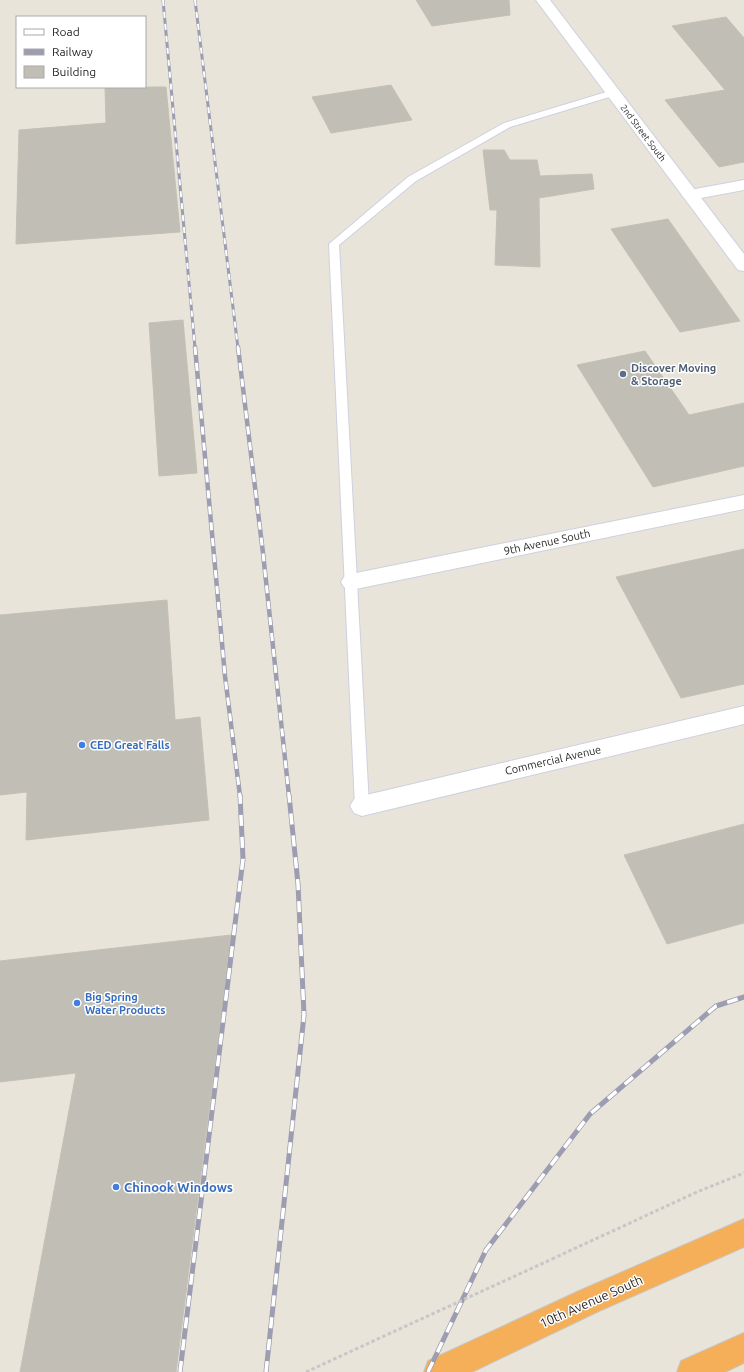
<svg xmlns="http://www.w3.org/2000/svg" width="744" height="1372" font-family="Ubuntu,sans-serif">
  <rect width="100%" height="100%" fill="#e9e4d9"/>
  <g fill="#c1beb6" stroke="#c4c0b3">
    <polygon points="416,0 509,0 510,15 432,26"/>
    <polygon points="726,17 744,38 744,162 719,167 665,100 725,90 672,26"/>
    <polygon points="391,85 412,120 331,133 312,97"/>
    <polygon points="105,87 166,87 180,232 16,244 19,130 106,123"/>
    <polygon points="483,150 504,150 510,160 537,160 540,176 592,174 594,189 539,198 540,267 495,265 497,210 490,210"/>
    <polygon points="668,219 740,321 680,332 611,229"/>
    <polygon points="183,320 197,473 159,476 149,323"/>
    <polygon points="645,351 689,415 744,403 744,466 653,487 577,365"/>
    <polygon points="744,549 744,684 681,698 616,577"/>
    <polygon points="167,600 175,720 200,717 209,820 26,840 27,792 0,795 0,615"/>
    <polygon points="744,824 744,923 667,944 624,855"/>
    <polygon points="231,935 176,1372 20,1372 76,1073 0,1082 0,961"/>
  </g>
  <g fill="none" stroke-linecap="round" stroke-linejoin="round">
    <defs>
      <polygon id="lane" points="613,90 618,93 616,95 510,127 416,181 339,245 369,806 367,810 362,812 357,810 355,806 329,244 408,177 504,123"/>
      <g id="street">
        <polygon points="744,180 744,190 690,200 684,198 682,195 684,192 690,190"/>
        <polygon points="744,495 744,509 351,590 344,587 341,582 344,577 351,574"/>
        <polygon points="744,706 744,724 362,816 354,813 350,806 354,799 362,796"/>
      </g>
      <polygon id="secondary" points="536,0 550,0 744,254 744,271 738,270"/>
      <g id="highway">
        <polygon points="744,1219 744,1247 599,1311 472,1372 424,1372 428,1361 579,1291"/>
        <polygon points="744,1333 744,1363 725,1372 677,1372 681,1361"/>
      </g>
    </defs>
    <use href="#lane" stroke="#ced0e0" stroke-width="2"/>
    <use href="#street" stroke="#ced0e0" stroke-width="2"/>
    <use href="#secondary" stroke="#ced0e0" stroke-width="2"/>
    <use href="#highway" stroke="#c7c7c7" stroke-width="2"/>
    <polyline stroke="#c7c7c7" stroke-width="3" stroke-dasharray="3.5 2.5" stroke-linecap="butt" points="552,1259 697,1192 744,1173"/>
    <use href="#lane" fill="#fff" fill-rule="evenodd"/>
    <use href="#street" fill="#fff" fill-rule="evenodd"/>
    <use href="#secondary" fill="#fff" fill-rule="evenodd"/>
    <use href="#highway" fill="#f5af58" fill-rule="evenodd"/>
    <defs>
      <g id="rail-far2">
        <polyline points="163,0 195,348"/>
        <polyline points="195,0 238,348"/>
      </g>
      <g id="rail-far1">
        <polyline points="195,347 225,676 240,796"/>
        <polyline points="238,347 263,553 289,796"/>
      </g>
      <g id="rail">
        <polyline points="180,1372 243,859 240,795"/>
        <polyline points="266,1372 304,1015 298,884 289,795"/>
        <polyline points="428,1372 486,1250 590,1114 716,1006 744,997"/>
      </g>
    </defs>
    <use href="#rail-far2" stroke="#9c9db1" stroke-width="3"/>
    <use href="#rail-far1" stroke="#9c9db1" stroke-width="4.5"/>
    <use href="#rail" stroke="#9c9db1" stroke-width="5"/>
    <use href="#rail-far2" stroke="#fff" stroke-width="2" stroke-dasharray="6" stroke-linecap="butt"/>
    <use href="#rail-far1" stroke="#fff" stroke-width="3" stroke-dasharray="8" stroke-linecap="butt"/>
    <use href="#rail" stroke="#fff" stroke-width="3.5" stroke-dasharray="11" stroke-linecap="butt"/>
    <polyline stroke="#c7c7c7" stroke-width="3" stroke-dasharray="3.5 2.5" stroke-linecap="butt" points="306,1372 552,1259"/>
  </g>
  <circle fill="#5c6f8a" stroke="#fff" stroke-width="1.5" cx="623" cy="374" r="4"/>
  <g fill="#3f7fe0" stroke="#fff" stroke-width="1.5">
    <circle cx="82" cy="745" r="4"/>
    <circle cx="77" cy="1003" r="4"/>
    <circle cx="116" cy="1187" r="4"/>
  </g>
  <g text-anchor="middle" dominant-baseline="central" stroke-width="3" stroke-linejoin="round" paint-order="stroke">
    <g font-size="9" fill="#272727" stroke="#fff">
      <text transform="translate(643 133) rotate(53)">2nd Street South</text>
    </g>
    <g font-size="11" font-weight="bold" fill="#4e5e75" stroke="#fff" text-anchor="start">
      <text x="631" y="368">Discover Moving<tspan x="631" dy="13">&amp; Storage</tspan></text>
    </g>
    <g font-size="11" fill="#272727" stroke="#fff">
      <text transform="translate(547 542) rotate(-12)">9th Avenue South</text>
      <text transform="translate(553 760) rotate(-13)">Commercial Avenue</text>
    </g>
    <g font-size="11" font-weight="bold" fill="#366cbe" stroke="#fff" text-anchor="start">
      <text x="90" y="745">CED Great Falls</text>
      <text x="85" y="997">Big Spring<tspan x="85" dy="13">Water Products</tspan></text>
    </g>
    <g font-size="13" font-weight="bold" fill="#366cbe" stroke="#fff" text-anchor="start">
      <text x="124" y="1187">Chinook Windows</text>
    </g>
    <g font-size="13" fill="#272727" stroke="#fff">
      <text transform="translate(591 1301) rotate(-24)">10th Avenue South</text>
    </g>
  </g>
  <rect x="16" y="16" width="130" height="72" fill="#ffffff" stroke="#a9a9a9"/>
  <rect x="24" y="29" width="20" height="6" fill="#ffffff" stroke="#a9a9a9"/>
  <text x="52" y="36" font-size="12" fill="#272727">Road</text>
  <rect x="24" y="49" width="20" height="6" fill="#9c9db1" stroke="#a9a9a9"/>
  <text x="52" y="56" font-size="12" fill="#272727">Railway</text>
  <rect x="24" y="66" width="20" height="12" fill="#c1beb6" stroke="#a9a9a9"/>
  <text x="52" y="76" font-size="12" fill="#272727">Building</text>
</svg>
